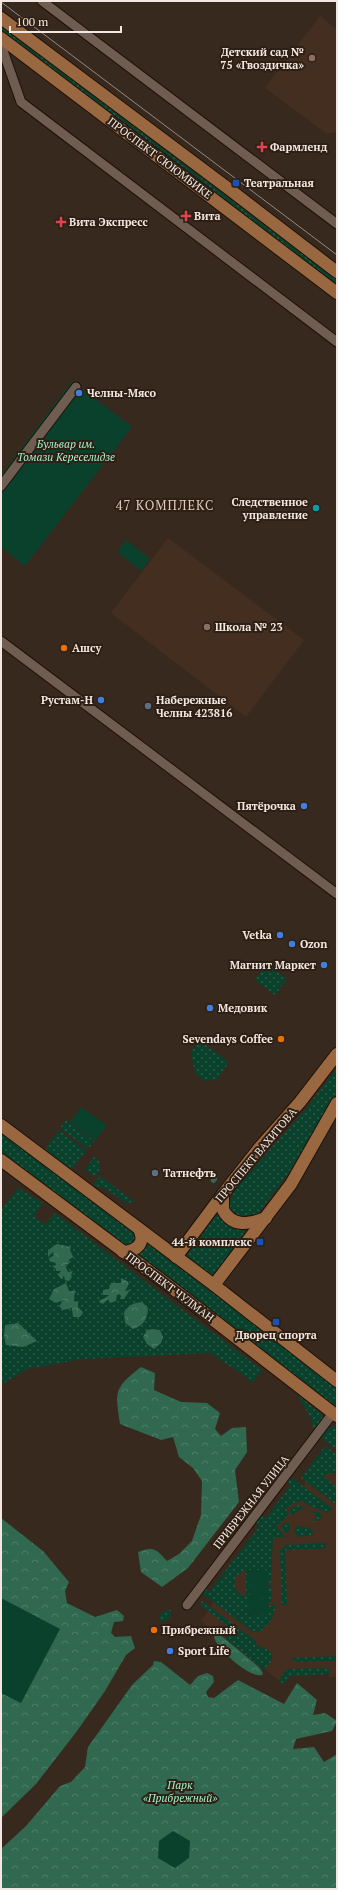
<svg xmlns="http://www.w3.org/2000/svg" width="338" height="1890" font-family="'PT Serif',serif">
  <defs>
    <pattern id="grass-dots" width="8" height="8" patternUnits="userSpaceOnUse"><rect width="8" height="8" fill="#0a412d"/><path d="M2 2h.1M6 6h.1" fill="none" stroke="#2e5c4b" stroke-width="1.8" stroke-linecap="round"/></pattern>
    <pattern id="forest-crowns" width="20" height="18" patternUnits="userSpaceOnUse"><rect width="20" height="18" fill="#306850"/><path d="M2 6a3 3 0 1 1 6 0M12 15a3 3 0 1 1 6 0" fill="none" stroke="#4e7e69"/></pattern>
  </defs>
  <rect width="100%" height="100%" fill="#38291e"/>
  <g fill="#432e1f">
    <polygon points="320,16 335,28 337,26 337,132 327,134 265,88"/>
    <polygon points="168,538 304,640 246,717 111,613"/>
    <polygon points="331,1450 337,1455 337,1677 329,1677 329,1674 290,1676 284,1684 201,1621 220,1593"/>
  </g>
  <g fill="url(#grass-dots)" fill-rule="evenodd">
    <polygon points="1,26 337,280 337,286 1,32"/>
    <polygon points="266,964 287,979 275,995 255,980"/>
    <polygon points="203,1043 229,1062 217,1079 204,1081 195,1073 191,1052 197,1044"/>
    <polygon points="337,1068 337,1092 288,1174 256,1216 242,1220 233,1214 227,1205 237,1187 305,1110"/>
    <polygon points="66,1120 94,1141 88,1149 60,1128"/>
    <polygon points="59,1130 86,1151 71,1170 46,1151 48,1145"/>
    <polygon points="1,1133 137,1235 132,1245 127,1246 1,1152"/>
    <polygon points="94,1157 99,1161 100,1171 95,1177 85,1169"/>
    <polygon points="100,1176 135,1202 126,1203 106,1189 93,1185"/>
    <polygon points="18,1188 43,1203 34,1216 45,1225 55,1213 262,1370 252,1383 242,1374 210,1353 83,1359 27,1369 1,1385 1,1210"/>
    <path d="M220,1210C225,1223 233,1229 246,1231L213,1276L186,1256Z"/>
    <polygon points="145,1242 337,1386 337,1409 136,1253"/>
    <polygon points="298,1395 322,1415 323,1420 314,1431 311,1418 298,1396"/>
    <polygon points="332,1426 337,1426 337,1450 320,1437"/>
    <polygon points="325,1446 337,1455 337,1473 326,1474 324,1477 335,1486 337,1503 334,1503 301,1478"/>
    <path d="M292,1478L332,1508L328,1513L310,1506L303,1501L293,1503L286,1509L288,1516L276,1526L285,1537L273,1538L271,1582H268L267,1570L268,1598V1585H271L272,1602H268V1601L269,1614L268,1606L275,1605C275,1618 269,1623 261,1631L253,1632L204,1595L203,1592L205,1589L209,1592L259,1527L255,1523L261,1515L266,1518L291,1485L286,1481ZM246,1569V1597L237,1592L234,1584L236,1576Z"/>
    <polygon points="297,1505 304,1507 291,1516 289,1510"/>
    <polygon points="310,1510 320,1513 322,1518 312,1523 316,1517 315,1514"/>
    <polygon points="290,1522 289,1531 287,1533 282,1530 282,1526 285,1523"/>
    <polygon points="297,1526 310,1528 314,1535 299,1537 294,1531"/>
    <polygon points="326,1543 326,1547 323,1549 285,1550 287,1605 282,1605 280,1550 286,1545"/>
    <polygon points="202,1601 256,1641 255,1643 263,1649 264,1647 272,1653 272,1660 264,1670 226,1639 226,1625 200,1605"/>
    <polygon points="167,1610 171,1610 170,1617 165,1621 160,1621 160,1614"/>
    <polygon points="337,1656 337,1661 297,1662 290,1658"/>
    <polygon points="327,1668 329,1669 329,1674 290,1676 284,1684 279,1681 284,1672 289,1669"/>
  </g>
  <g fill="url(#forest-crowns)">
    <polygon points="212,1171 217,1174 217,1180 214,1183 211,1182 210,1172"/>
    <polygon points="57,1244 71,1247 70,1250 73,1257 69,1260 69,1264 65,1265 68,1272 73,1271 71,1275 72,1277 69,1281 65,1280 64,1276 61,1279 58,1275 61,1271 56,1271 56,1269 52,1266 56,1265 55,1262 50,1262 49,1259 54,1255 53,1252 48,1257 48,1250"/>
    <polygon points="121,1278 127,1281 129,1284 125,1291 130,1290 124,1299 120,1299 121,1296 119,1294 117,1295 116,1301 110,1303 108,1299 103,1304 99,1302 100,1300 104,1299 109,1295 103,1295 103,1290 109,1289 111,1283 121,1283"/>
    <polygon points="66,1283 69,1291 76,1291 74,1296 74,1301 78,1302 78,1307 83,1312 80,1317 73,1317 72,1308 63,1310 59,1306 64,1300 56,1303 49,1299 54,1289"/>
    <path d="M142,1302L148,1308C147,1320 144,1325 133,1329L125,1323L124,1312C129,1305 133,1303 142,1302Z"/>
    <polygon points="18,1323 37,1341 23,1347 6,1345 4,1336 5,1325"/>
    <polygon points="152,1329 160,1330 163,1337 161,1343 154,1349 147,1344 143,1337 147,1330"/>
    <path d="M141,1367L155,1373L154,1390L181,1402L207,1403L220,1413L215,1429L221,1436L232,1428L246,1427L247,1452L235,1470L239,1502L188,1568L162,1587L141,1572L138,1552C154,1546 156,1549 167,1561L179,1554L192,1541L201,1515L202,1481L193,1468L179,1457L173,1437L161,1440L120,1424C115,1391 114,1388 141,1367Z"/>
    <polygon points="1,1518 43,1551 69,1582 65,1591 67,1603 95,1617 117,1610 124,1616 123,1621 114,1622 111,1633 115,1637 131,1636 135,1648 154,1661 161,1662 190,1685 198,1676 207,1673 213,1676 214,1682 206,1692 208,1697 214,1698 238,1680 284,1704 297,1683 317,1700 313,1715 325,1713 337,1721 332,1731 296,1739 293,1749 314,1747 324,1762 337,1754 337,1889 1,1889 1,1849 26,1826 60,1786 71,1782 85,1767 88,1747 132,1685 153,1665 154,1661 135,1648 126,1655 105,1691 77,1731 36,1784 1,1818"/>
    <path d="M216,1634H219L259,1667L263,1673L262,1675C250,1679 216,1648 214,1637Z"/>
  </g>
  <g fill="#0a412d">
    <polygon points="72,381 132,427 25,566 1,547 1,475"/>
    <polygon points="126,540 150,559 141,571 117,552"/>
    <polygon points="81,1107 107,1125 95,1141 70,1122"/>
    <polygon points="249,1570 268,1570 268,1598 250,1599"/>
    <polygon points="1,1598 60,1629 21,1703 1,1693"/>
    <polygon points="247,1601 268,1601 269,1614 247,1615"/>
    <polygon points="173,1831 190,1841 189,1858 175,1868 158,1858 159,1841"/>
  </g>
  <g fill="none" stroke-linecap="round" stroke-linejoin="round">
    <defs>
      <g id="street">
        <polyline points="42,1 337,224"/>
        <polyline points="1,45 21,102 337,342"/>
        <polyline points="1,486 76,387"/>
        <polyline points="1,641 337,894"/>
        <polyline points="187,1605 333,1413"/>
      </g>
      <g id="secondary">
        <polyline points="1,18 229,189 337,272"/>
        <polyline points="1,38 337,293"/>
        <polyline points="1,1125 214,1285 337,1381"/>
        <polyline points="1,1160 176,1291 337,1416"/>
        <path d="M223,1194V1210C233,1228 249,1224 266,1218"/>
        <path d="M123,1252C137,1251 146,1243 139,1229"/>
        <polyline points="176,1257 223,1194 260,1147 300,1102 337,1054"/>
        <polyline points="214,1285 291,1184 337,1103"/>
      </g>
    </defs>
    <use href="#street" stroke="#1f1107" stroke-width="11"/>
    <use href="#secondary" stroke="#1f1107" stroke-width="14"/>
    <use href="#street" stroke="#6f5d51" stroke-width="9"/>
    <use href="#secondary" stroke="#996841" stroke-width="12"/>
    <polyline stroke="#95887f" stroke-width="1" points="1,2 337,255"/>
  </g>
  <g fill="#8d6e63" stroke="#2e1f14" stroke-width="1.5">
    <circle cx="312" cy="58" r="4"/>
    <circle cx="207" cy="627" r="4"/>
  </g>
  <g fill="#e0444e" stroke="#2e1f14" stroke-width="1.5">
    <path d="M260 141h4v4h4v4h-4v4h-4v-4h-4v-4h4z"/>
    <path d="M184 210h4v4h4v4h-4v4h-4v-4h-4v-4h4z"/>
    <path d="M59 216h4v4h4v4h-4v4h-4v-4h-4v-4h4z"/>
  </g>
  <g fill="#1a4fb4" stroke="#2e1f14" stroke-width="1.5">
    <rect x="232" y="179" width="8" height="8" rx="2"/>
    <rect x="256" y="1238" width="8" height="8" rx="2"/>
    <rect x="272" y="1318" width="8" height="8" rx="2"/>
  </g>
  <g fill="#3f7fe0" stroke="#2e1f14" stroke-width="1.5">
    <circle cx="79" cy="393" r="4"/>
    <circle cx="101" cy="700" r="4"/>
    <circle cx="304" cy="806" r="4"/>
    <circle cx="280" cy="935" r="4"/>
    <circle cx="292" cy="944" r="4"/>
    <circle cx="324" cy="965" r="4"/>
    <circle cx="210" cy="1008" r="4"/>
    <circle cx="170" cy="1651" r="4"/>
  </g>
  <circle fill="#0f9aa8" stroke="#2e1f14" stroke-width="1.5" cx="316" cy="508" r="4"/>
  <g fill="#e8710a" stroke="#2e1f14" stroke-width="1.5">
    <circle cx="64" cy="648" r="4"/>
    <circle cx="281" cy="1039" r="4"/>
    <circle cx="154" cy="1630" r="4"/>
  </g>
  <g fill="#5c6f8a" stroke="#2e1f14" stroke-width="1.5">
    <circle cx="148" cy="706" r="4"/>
    <circle cx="155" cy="1173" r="4"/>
  </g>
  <g text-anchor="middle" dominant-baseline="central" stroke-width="4" stroke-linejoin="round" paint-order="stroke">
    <g font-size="11" font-weight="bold" fill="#f3e8e1" stroke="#2e1f14" text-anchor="start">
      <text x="304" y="52" text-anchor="end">Детский сад №<tspan x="304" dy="13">75 «Гвоздичка»</tspan></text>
      <text x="270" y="147">Фармленд</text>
      <text x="244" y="183">Театральная</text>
      <text x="194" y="216">Вита</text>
      <text x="69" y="222">Вита Экспресс</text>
      <text x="87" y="393">Челны-Мясо</text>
      <text x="308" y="502" text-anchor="end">Следственное<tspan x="308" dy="13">управление</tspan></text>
      <text x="215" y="627">Школа № 23</text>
      <text x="72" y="648">Ашсу</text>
      <text x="93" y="700" text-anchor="end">Рустам-Н</text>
      <text x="156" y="700">Набережные<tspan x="156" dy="13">Челны 423816</tspan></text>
      <text x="296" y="806" text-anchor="end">Пятёрочка</text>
      <text x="272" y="935" text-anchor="end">Vetka</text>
      <text x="300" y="944">Ozon</text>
      <text x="316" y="965" text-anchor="end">Магнит Маркет</text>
      <text x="218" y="1008">Медовик</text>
      <text x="273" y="1039" text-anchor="end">Sevendays Coffee</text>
      <text x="163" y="1173">Татнефть</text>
      <text x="252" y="1242" text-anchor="end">44-й комплекс</text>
      <text x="276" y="1335" text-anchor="middle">Дворец спорта</text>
      <text x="162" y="1630">Прибрежный</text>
      <text x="178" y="1651">Sport Life</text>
    </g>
    <g font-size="11" fill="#f3e8e1" stroke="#2e1f14">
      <text transform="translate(160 158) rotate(37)">ПРОСПЕКТ СЮЮМБИКЕ</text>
      <text transform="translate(256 1155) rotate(-50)">ПРОСПЕКТ ВАХИТОВА</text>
      <text transform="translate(170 1287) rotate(37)">ПРОСПЕКТ ЧУЛМАН</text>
      <text transform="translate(251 1502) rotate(-52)">ПРИБРЕЖНАЯ УЛИЦА</text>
    </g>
    <g font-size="11" font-style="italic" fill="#9ef4cc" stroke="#2e1f14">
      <text x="66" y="444">Бульвар им.<tspan x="66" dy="13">Томази Кереселидзе</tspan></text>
      <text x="180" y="1785">Парк<tspan x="180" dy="13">«Прибрежный»</tspan></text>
    </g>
    <g font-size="13" letter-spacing="1" fill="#dec9bc" stroke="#2e1f14">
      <text x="165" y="505">47 КОМПЛЕКС</text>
    </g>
  </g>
  <rect width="338" height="1890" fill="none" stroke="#f3e8e1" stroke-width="4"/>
  <path d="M10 26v6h111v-6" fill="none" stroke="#f3e8e1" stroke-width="2"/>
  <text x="16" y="26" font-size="12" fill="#f3e8e1" stroke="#2e1f14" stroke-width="3" paint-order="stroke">100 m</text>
</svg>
